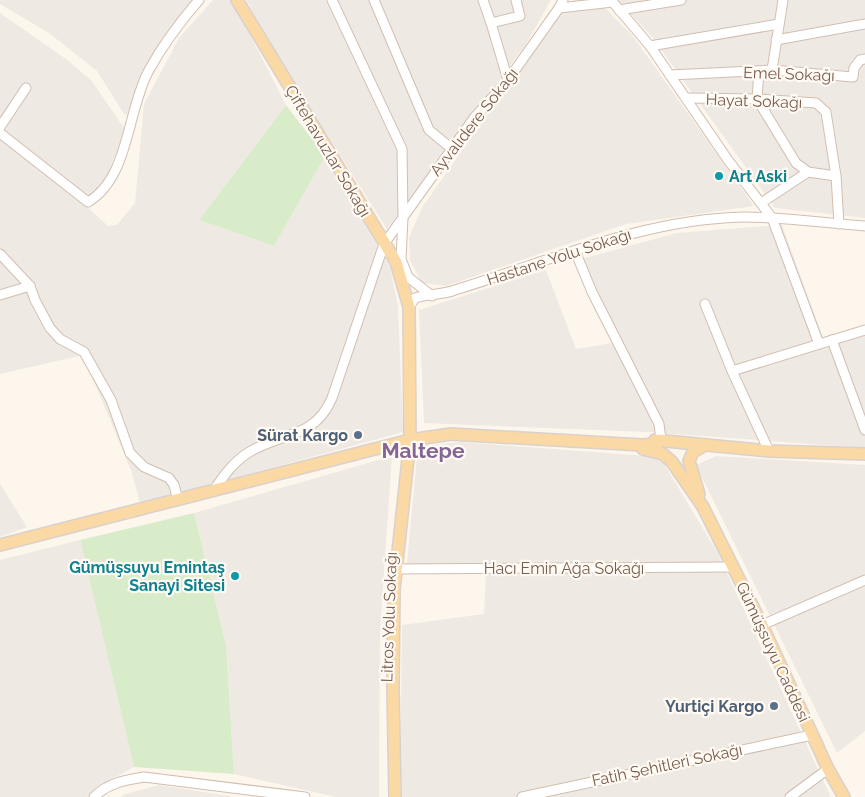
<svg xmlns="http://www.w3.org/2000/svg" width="865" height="797" font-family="Raleway,sans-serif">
  <rect width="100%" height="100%" fill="#fdf6ec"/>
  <g fill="#efe9e4">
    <polygon points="0,0 195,0 147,67 127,115 124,114 97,71 49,33 0,4"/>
    <polygon points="213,0 232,0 286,105 199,220 274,246 325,156 390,267 398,306 403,432 140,504 132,473 83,355 0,374 0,13 66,59 91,80 124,128 125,133 105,179 92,194 75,196 108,226 117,225 135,203 144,104 179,38"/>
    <polygon points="246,0 551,0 525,46 387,229 289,75"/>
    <polygon points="573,0 597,0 632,35 754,206 626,224 446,286 422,283 410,260 409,237 423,206 544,35"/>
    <polygon points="618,0 865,0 865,218 775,208 652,37"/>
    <polygon points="782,225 823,337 865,326 865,448 647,432 424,423 419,310 546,270 576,349 612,343 574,261 677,233"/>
    <polygon points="461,442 660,457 717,552 831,797 400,797 402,625 484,614 486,570 406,573 418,446"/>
    <polygon points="392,456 380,630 379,797 336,797 234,774 226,645 194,513"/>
    <polygon points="716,456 865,465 865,731 837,753 696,465"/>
    <polygon points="0,484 27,527 0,537"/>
    <polygon points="80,540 134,767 96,788 87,797 0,797 0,560"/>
    <polygon points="159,785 235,797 121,797 125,794"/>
  </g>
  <g fill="#d8ecc9">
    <polygon points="286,105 325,156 274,246 199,220"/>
    <polygon points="194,513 226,645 234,774 134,767 80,540"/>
  </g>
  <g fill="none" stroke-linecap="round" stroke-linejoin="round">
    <defs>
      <g id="minor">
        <polyline points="332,0 402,149 403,217 401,259 408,277 432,296"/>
        <polyline points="374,0 429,130 451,148"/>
        <polyline points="483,0 491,23 520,16 516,0"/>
        <polyline points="611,0 650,46 728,160 772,218 819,344"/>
        <polyline points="559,8 613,2"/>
        <polyline points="619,10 681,0"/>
        <polyline points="491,23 508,80"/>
        <polyline points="776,40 865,24"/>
        <polyline points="650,46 779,24"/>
        <polyline points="772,70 783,0"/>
        <polyline points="759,71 757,99 796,163 808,172 836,176"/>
        <polyline points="670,75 772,70 853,77 854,68 860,60 865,59"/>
        <polyline points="686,98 757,99 816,103 826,112 836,176 839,224"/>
        <polyline points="0,127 26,88"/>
        <path d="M0,133L88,202C129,178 127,112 148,72C162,46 180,22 199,0"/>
        <polyline points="761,203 808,172"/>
        <polyline points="575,251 592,292 659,424 661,440"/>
        <polyline points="0,254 30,286 35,300 50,328 60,339 84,352 111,400 130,453 144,467 169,478 174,485 178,500"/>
        <polyline points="0,295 30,286"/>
        <polyline points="705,304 732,371 769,451"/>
        <path d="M409,307L415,298C427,294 442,295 455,290C550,261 643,219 744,217C785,217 825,223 865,226"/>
        <polyline points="832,340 865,430"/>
        <polyline points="732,371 865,330"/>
        <path d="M214,490C224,475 235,460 251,451C284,432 315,438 332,398L384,244L474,118L508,80L559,8L563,0"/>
        <polyline points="396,569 732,567"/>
        <polyline points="762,625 865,580"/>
        <path d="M94,797C108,783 125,780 144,777L305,797"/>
        <polyline points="522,797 812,735"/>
        <polyline points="790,797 828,769"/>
      </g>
      <g id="major">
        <polyline points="237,0 396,262 409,307 410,440 394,590 393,687 395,797"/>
        <polyline points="655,440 769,451 865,454"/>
        <polyline points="643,449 663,454 672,462 703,507 762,625 828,769 844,797"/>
        <polyline points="699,494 689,461 693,452 705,445"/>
        <polyline points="0,545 410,440 451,434 642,445 657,444 661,440"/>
      </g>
    </defs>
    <use href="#minor" stroke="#d1beb0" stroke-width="11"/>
    <use href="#major" stroke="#dad1cd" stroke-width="14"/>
    <use href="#minor" stroke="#fff" stroke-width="9"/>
    <use href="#major" stroke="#fbd9a5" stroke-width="11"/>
  </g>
  <g fill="#0f9aa8" stroke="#fffaf3" stroke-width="2">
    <circle cx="719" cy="176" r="5"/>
    <circle cx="235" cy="576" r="5"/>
  </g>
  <g fill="#5c6f8a" stroke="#fffaf3" stroke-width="2">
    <circle cx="358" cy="435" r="5"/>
    <circle cx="774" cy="706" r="5"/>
  </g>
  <g text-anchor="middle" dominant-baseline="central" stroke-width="4.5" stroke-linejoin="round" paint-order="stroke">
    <g font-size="16" fill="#7a5c4d" stroke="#fffaf3">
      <text transform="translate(789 74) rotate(2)">Emel Sokağı</text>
      <text transform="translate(754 101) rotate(2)">Hayat Sokağı</text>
      <text transform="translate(474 122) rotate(-52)">Ayvalıdere Sokağı</text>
      <text transform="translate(328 151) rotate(59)">Çiftehavuzlar Sokağı</text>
      <text transform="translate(559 257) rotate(-18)">Hastane Yolu Sokağı</text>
      <text x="564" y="568">Hacı Emin Ağa Sokağı</text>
      <text transform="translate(389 617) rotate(-88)">Litros Yolu Sokağı</text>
      <text transform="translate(773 652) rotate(65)">Gümüşsuyu Caddesi</text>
      <text transform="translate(667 765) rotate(-12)">Fatih Şehitleri Sokağı</text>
    </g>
    <g font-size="16" font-weight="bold" fill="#0d838f" stroke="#fffaf3" text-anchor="start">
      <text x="729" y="176">Art Aski</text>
      <text x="225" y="567" text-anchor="end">Gümüşsuyu Emintaş<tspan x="225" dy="18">Sanayi Sitesi</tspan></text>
    </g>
    <g font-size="16" font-weight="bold" fill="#4e5e75" stroke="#fffaf3" text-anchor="end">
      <text x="348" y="435">Sürat Kargo</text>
      <text x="764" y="706">Yurtiçi Kargo</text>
    </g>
    <g font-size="21" font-weight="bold" fill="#846695" stroke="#fffaf3">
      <text x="423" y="450">Maltepe</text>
    </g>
  </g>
</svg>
